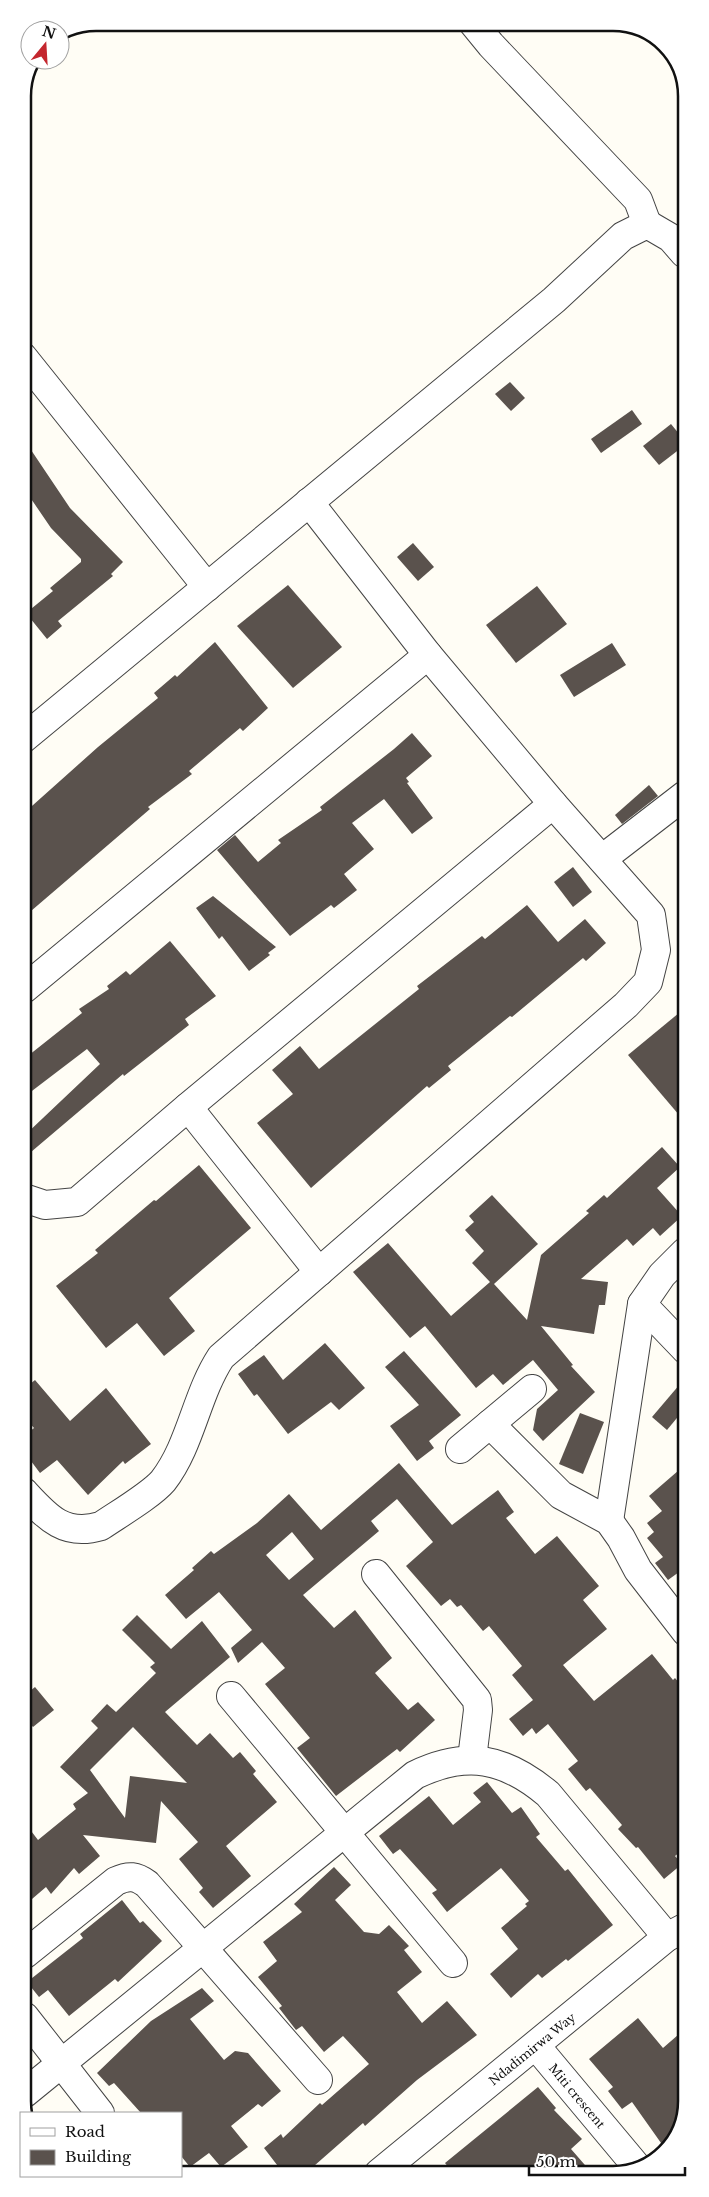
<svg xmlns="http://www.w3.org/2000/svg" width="709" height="2197" font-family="'Libre Baskerville',serif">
  <rect width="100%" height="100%" fill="#fffdf5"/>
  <g fill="#5a524d" fill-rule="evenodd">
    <polygon points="510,382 525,398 511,411 495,394"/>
    <polygon points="632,410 642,424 601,453 591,439"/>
    <polygon points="671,424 684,440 685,445 659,465 643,446"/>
    <polygon points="23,438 70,508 123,562 111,574 113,576 58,621 62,626 47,639 26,613 53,591 50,588 81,562 81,559 51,528 23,487"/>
    <polygon points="413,543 434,567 418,581 397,557"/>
    <polygon points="288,585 342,647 293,688 237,626"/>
    <polygon points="537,586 567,624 516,663 486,625"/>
    <polygon points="215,642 268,708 243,731 240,728 189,771 192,774 148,807 150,809 24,917 23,814 98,747 158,698 154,693 175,675 177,677"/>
    <polygon points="612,643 626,665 574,697 560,675"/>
    <polygon points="412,733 432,756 406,778 409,782 407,783 433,818 412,834 384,799 352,823 374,849 344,874 357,890 334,908 331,905 290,936 217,850 235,835 258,862 281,843 278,840 322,810 320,807 394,749"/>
    <polygon points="649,785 658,796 622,824 615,815"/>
    <polygon points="573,867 592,892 573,907 554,882"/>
    <polygon points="213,896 276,947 268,953 270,955 249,971 222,936 219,939 196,908"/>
    <polygon points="527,905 558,942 585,919 606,943 586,961 583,958 512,1017 510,1016 448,1066 451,1070 429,1088 427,1086 311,1188 257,1123 293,1094 272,1070 300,1046 319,1069 419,989 417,986 482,936 485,939"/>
    <polygon points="170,941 216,996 185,1019 189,1025 124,1076 123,1074 31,1152 24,1144 24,1136 100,1064 87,1049 24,1097 24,1059 82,1013 79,1009 109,989 107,986 126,971 130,975"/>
    <polygon points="685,1008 685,1122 628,1055"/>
    <polygon points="662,1147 680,1167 657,1188 682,1216 660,1236 653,1228 633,1246 627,1239 581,1279 608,1282 605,1305 599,1305 594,1334 541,1326 573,1365 571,1366 595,1392 543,1441 533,1430 537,1409 558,1390 533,1360 503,1385 493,1374 476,1388 425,1326 410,1338 353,1272 388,1243 451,1316 490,1282 472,1263 484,1251 465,1230 474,1222 469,1216 492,1195 538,1244 494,1284 527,1320 541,1255 589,1213 586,1211 604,1195 607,1198"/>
    <polygon points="199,1165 251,1228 169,1298 195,1331 164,1356 137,1323 106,1348 56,1286 98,1253 95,1250 154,1200 156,1201"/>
    <polygon points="325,1343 365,1388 339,1410 331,1402 288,1434 257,1394 254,1396 238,1374 264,1355 283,1380"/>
    <polygon points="404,1351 461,1415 429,1441 434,1448 417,1461 390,1426 419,1405 385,1367"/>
    <polygon points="686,1377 686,1407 667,1430 652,1417"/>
    <polygon points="35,1380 70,1421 106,1388 151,1444 125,1464 123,1461 88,1495 57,1460 40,1473 31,1461 24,1466 24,1436 34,1428 24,1417 24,1389"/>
    <polygon points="580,1413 604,1422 583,1474 559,1464"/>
    <path d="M399,1463L452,1525L498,1490L514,1512L506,1518L535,1554L557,1536L599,1586L583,1600L607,1629L563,1665L594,1701L652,1654L673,1680L675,1678L686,1691V1847L675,1856L682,1864L664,1879L638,1847L636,1848L618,1829L622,1825L590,1788L586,1791L568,1769L578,1761L548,1724L536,1734L532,1728L523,1736L509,1719L533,1700L512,1675L522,1666L489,1626L483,1631L461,1605L457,1607L450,1599L441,1606L406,1566L433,1542L397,1499L371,1521L379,1531L303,1595L334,1628L355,1610L392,1658L375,1673L408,1710L418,1702L435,1720L400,1752L397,1749L336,1796L297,1748L310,1738L265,1684L285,1668L262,1642L238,1663L231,1648L252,1630L219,1592L186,1619L165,1595L194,1570L192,1568L211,1551L214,1554L257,1523L289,1494L321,1530ZM292,1532L314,1559L289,1580L266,1555Z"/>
    <polygon points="686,1464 686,1567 668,1580 655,1563 663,1557 647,1538 654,1532 647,1523 662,1511 649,1496"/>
    <path d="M137,1615L171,1649L202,1621L230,1657L165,1712L197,1745L210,1733L233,1758L240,1752L256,1771L253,1774L277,1802L226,1846L251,1876L213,1908L199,1892L203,1888L179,1859L198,1842L161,1801L156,1843L83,1835L100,1856L79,1874L74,1868L51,1894L46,1887L25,1905V1823L38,1840L76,1809L73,1804L88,1793L60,1767L98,1728L91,1721L107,1704L116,1712L156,1673L150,1667L155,1663L122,1630ZM133,1727L187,1783L130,1776L125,1818L90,1770Z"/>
    <polygon points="35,1687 54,1710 33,1727 24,1717 24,1696"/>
    <polygon points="487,1782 512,1813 521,1807 540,1834 536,1837 565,1871 568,1869 613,1925 568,1961 566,1959 542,1978 538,1974 511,1998 490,1974 518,1949 501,1928 527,1906 525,1904 529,1901 501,1868 447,1912 432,1893 437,1890 400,1849 393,1854 379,1836 429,1796 453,1825 481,1802 473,1793"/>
    <polygon points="334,1867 351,1885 335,1900 364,1932 379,1934 389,1925 409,1946 404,1950 422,1972 397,1992 422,2023 447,2001 477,2035 417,2080 365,2126 363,2123 306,2173 284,2174 264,2148 281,2134 283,2138 320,2103 322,2105 369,2064 343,2036 324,2052 302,2026 296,2030 279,2008 282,2006 258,1977 277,1961 263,1942 302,1912 294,1904"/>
    <polygon points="122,1900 140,1923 143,1921 162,1941 118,1982 115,1979 69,2016 48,1990 39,1997 27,1982 83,1938 80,1934"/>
    <polygon points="202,1988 214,2001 190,2019 224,2060 235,2051 248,2053 281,2091 262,2107 258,2104 231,2126 248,2147 221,2167 209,2153 190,2167 181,2156 181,2113 141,2113 114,2083 109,2086 97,2073 151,2021"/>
    <polygon points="638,2018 663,2048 686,2028 686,2101 671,2146 666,2150 632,2102 622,2109 608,2091 613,2087 589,2059"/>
    <polygon points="538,2087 556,2108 554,2110 582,2139 571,2149 591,2172 453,2173 445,2163"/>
  </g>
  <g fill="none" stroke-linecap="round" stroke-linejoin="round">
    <defs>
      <g id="minor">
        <polyline points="473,23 491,45 638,200 647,224"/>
        <polyline points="23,357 207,587"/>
        <polyline points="23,739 554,300 623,236 647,224 671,238 684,253"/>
        <polyline points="602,859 685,795"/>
        <polyline points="24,989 428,655"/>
        <polyline points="188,1107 319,1272"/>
        <polyline points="24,1198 45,1205 77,1202 188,1107 553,804"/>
        <polyline points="642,1304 686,1350"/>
        <polyline points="490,1424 561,1495 609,1521 621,1538 638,1570 686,1632"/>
        <polyline points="460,1449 532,1389"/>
        <path d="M24,1492C47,1517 64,1537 101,1526C117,1515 151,1495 163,1481C191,1445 196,1395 221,1357L626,1005L648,982L656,950L651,915L553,804L428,655L309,502"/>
        <polyline points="609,1521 642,1304 662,1275 685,1252"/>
        <polyline points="376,1574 477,1700 478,1710 472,1759"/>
        <polyline points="231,1696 453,1963"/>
        <path d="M25,1954L116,1881C129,1875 136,1876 147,1884L318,2080"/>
        <polyline points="25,2017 100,2113"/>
        <polyline points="536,2046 638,2168"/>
        <path d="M25,2093L415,1775C467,1750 505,1758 548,1794L667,1937"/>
        <polyline points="379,2173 667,1937 686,1927"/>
      </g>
    </defs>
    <use href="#minor" stroke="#444" stroke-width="30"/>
    <use href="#minor" stroke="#fff" stroke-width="28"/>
  </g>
  <g text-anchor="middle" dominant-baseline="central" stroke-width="5" stroke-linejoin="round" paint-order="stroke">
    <g font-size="12" fill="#111" stroke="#fff">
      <text transform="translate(532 2049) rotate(-39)">Ndadimirwa Way</text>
      <text transform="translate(577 2096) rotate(50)">Miti crescent</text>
    </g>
  </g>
  <path d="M0 0H709V2197H0ZM96 31H613A65 65 0 0 1 678 96V2101A65 65 0 0 1 613 2166H96A65 65 0 0 1 31 2101V96A65 65 0 0 1 96 31Z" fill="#fff" fill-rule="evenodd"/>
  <path fill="none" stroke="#111" stroke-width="2.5" d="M96 31H613A65 65 0 0 1 678 96V2101A65 65 0 0 1 613 2166H96A65 65 0 0 1 31 2101V96A65 65 0 0 1 96 31Z"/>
  <rect x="20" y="2112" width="162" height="65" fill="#ffffff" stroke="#a0a0a0"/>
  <rect x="30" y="2128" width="25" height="8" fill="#ffffff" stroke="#a0a0a0"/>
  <text x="65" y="2137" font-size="15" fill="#111111">Road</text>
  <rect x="30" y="2150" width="25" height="15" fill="#5a524d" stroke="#a0a0a0"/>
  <text x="65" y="2162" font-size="15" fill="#111111">Building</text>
  <g transform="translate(45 45) rotate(18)"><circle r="24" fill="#ffffff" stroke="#a0a0a0"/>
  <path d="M0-4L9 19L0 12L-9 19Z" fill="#c4262e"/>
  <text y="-8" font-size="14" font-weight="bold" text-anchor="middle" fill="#111111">N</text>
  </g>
  <path d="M529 2167v8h156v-8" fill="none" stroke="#111111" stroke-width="2.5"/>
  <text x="536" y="2167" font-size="15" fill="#111111" stroke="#ffffff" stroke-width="4" paint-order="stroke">50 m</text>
</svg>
